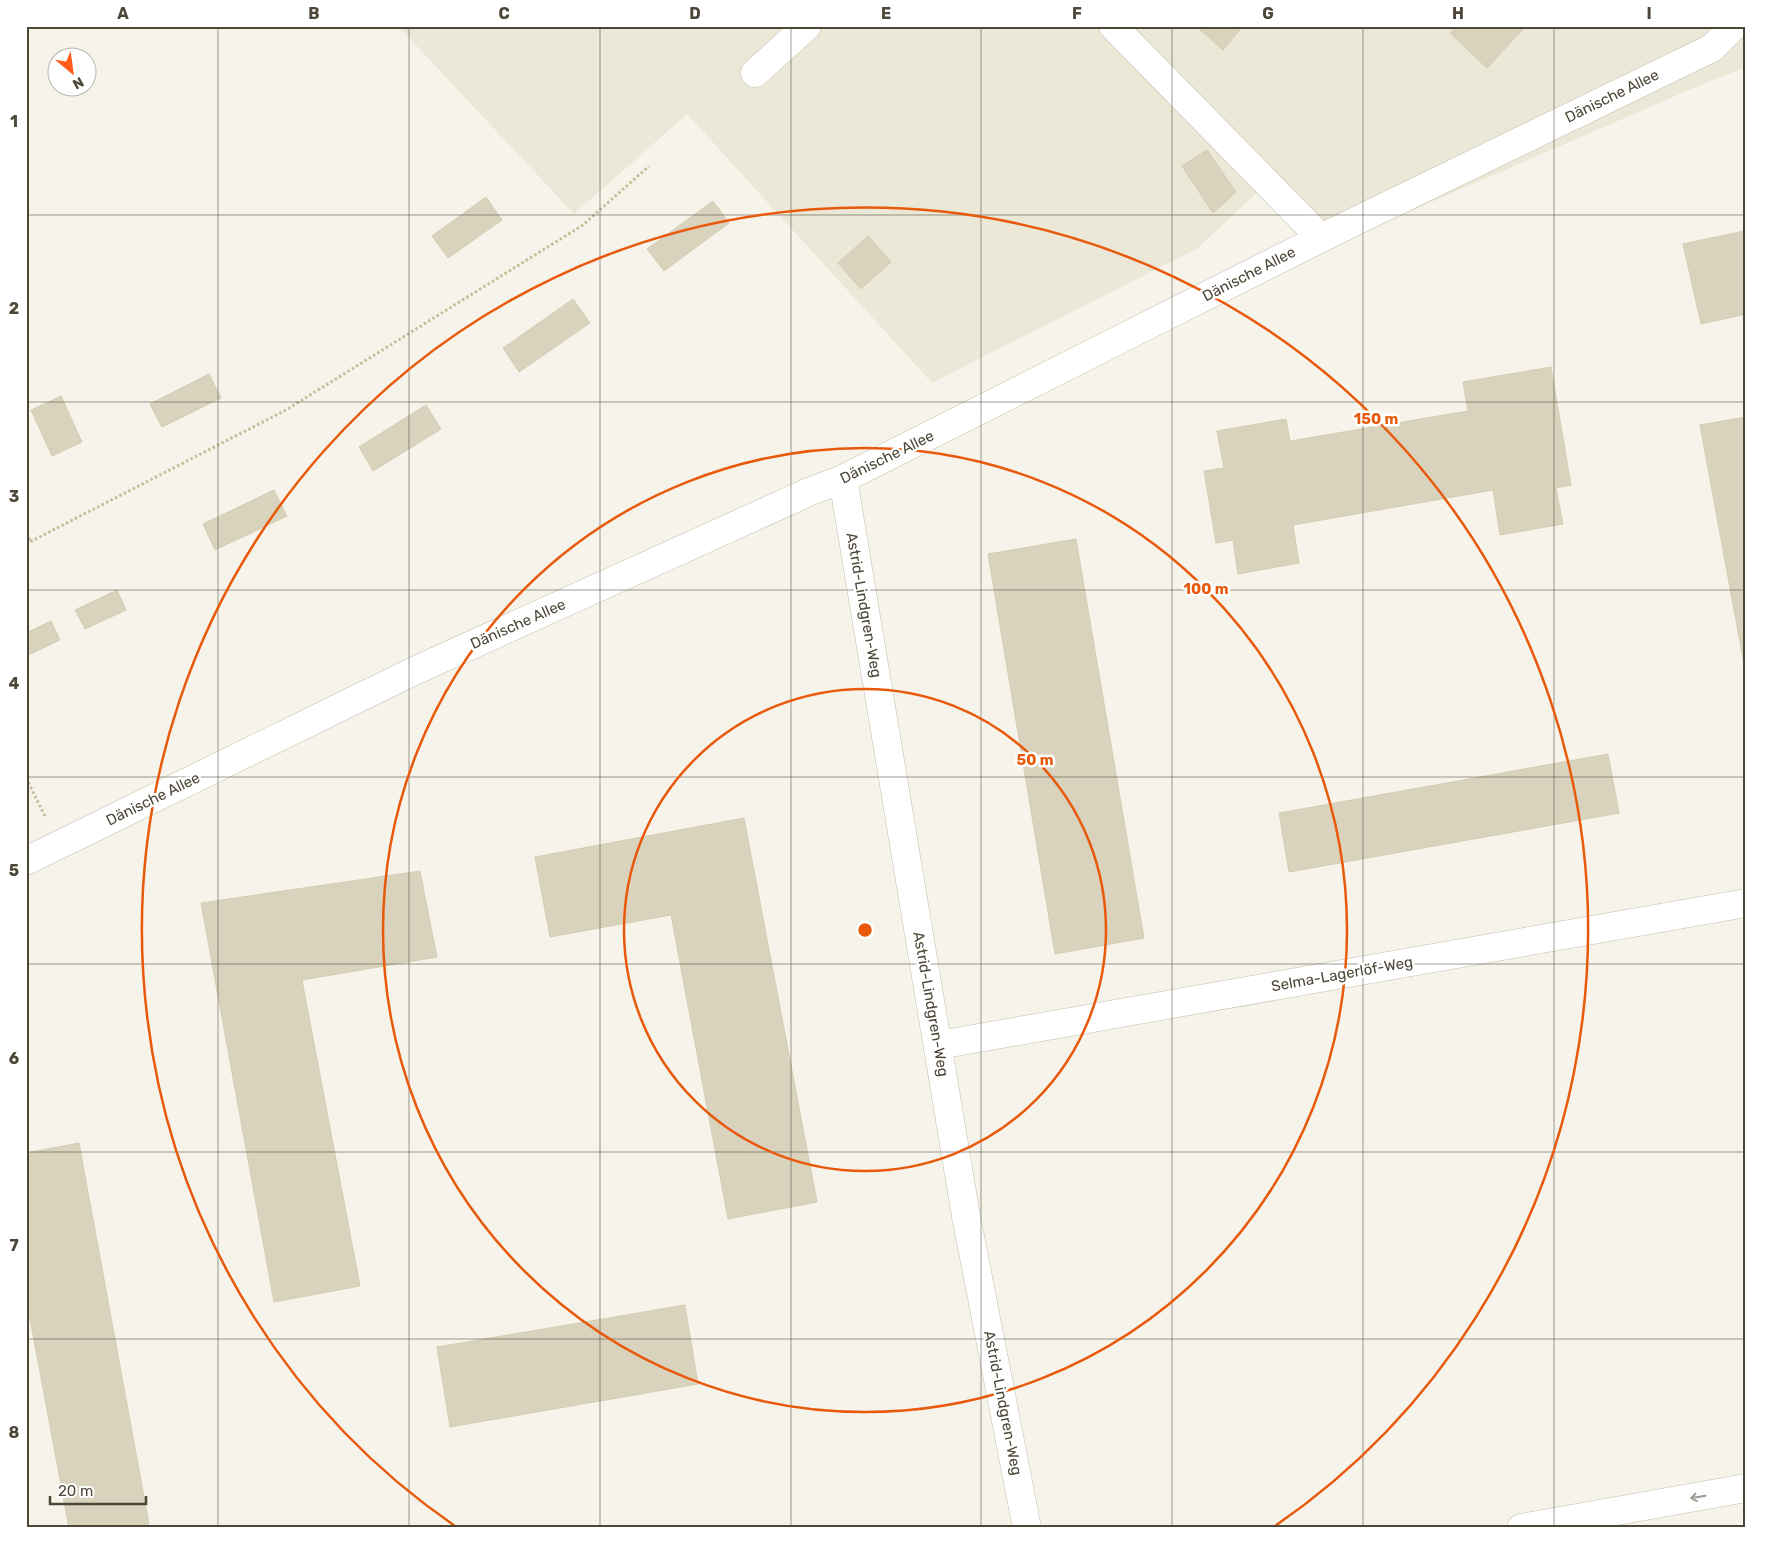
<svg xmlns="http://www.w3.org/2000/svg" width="1772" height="1554" font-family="Rubik,sans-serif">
  <rect width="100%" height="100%" fill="#f6f4ea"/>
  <polygon fill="#ebe8d8" points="398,26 1745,26 1746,67 1696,87 1321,250 1265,185 1198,248 932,383 687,114 574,214"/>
  <g fill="#d9d3be" stroke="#d5ccb1">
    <polygon points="1196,26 1243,26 1223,50"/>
    <polygon points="1456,26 1521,26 1523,29 1487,68 1450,33"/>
    <polygon points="1207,150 1236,192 1213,213 1182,166"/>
    <polygon points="486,197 502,220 448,258 432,236"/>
    <polygon points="713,201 729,223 664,271 647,249"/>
    <polygon points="1744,231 1746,314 1701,324 1683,244"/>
    <polygon points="868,236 891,262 861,289 838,263"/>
    <polygon points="573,299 590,323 519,372 503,348"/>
    <polygon points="1551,367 1571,485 1556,488 1563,524 1500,535 1493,490 1293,525 1299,563 1238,574 1233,540 1216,543 1204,471 1224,468 1217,431 1286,419 1290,441 1468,411 1463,382"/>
    <polygon points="209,374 221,398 162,427 150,404"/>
    <polygon points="61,396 82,442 52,456 31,410"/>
    <polygon points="426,405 441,429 373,471 359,447"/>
    <polygon points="1746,417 1746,675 1700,425"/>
    <polygon points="274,490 287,516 215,550 203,524"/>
    <polygon points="1076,539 1144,938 1055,954 988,554"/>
    <polygon points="117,590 126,610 85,629 75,610"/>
    <polygon points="51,621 60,640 26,656 26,633"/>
    <polygon points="1608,754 1619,813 1289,872 1279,813"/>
    <polygon points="744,818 817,1202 728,1219 671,915 550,937 535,857"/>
    <polygon points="420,871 437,957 302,980 360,1286 274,1302 201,903"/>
    <polygon points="79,1143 149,1524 126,1528 69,1528 26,1297 26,1153"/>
    <polygon points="685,1305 698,1384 450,1427 437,1347"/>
  </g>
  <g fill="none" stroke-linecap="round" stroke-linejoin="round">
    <defs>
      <g id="street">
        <polyline points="1113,26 1321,238"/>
        <polyline points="755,73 807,26"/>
        <polyline points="843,479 966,1216 1027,1528"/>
        <polyline points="26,861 412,672 811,491 843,479 1321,238 1712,48 1734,26"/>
        <polyline points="939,1045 1746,903"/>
        <polyline points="1521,1528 1746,1488"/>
      </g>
    </defs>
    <use href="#street" stroke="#c3beab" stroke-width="29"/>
    <g stroke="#c7bd9b" stroke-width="3" stroke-dasharray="2.5 2.5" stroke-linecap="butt">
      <polyline points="26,534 31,542"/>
      <polyline points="26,544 286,410 583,225 649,166"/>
      <polyline points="26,778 46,818"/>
    </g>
    <use href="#street" stroke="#fff" stroke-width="28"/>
  </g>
  <defs><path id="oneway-shaft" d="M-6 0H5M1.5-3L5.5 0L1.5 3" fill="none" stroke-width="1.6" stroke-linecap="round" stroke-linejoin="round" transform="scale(1.25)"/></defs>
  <use stroke="#9d9a91" href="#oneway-shaft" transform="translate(1698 1497) rotate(170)"/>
  <path fill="none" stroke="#4c4737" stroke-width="1" stroke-opacity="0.55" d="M218,26V1528M409,26V1528M600,26V1528M791,26V1528M981,26V1528M1172,26V1528M1363,26V1528M1554,26V1528M26,215H1746M26,402H1746M26,590H1746M26,777H1746M26,964H1746M26,1152H1746M26,1339H1746"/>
  <g fill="none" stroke="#e8590c" stroke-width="2.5">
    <circle cx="865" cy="930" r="241"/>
    <circle cx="865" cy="930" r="482"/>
    <path d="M455 1526A723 723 0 1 1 1275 1526"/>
  </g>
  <g text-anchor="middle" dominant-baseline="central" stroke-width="5" stroke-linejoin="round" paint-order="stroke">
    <g font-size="15" fill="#4c4737" stroke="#fff">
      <text transform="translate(1612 96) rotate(-26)">Dänische Allee</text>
      <text transform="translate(1249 274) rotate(-27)">Dänische Allee</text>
      <text transform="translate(887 457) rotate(-26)">Dänische Allee</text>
      <text transform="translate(864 605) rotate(80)">Astrid-Lindgren-Weg</text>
      <text transform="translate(518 624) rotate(-24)">Dänische Allee</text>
      <text transform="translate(153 799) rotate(-26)">Dänische Allee</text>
      <text transform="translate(1342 974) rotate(-10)">Selma-Lagerlöf-Weg</text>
      <text transform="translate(931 1004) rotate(80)">Astrid-Lindgren-Weg</text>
      <text transform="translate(1003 1403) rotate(79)">Astrid-Lindgren-Weg</text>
    </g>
  </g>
  <circle cx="865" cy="930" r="8" fill="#e8590c" stroke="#fff" stroke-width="2.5"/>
  <g font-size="15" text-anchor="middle" font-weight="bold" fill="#e8590c" stroke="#fff" stroke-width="5" stroke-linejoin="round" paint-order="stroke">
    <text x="1376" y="424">150 m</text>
    <text x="1206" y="594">100 m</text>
    <text x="1035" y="765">50 m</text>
  </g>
  <rect width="1772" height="1554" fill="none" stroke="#ffffff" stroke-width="55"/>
  <g transform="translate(72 72) rotate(151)"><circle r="24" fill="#ffffff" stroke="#b7b5af"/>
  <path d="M0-4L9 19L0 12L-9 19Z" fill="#ff5c19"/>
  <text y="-8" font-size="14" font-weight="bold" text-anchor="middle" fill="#4c4737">N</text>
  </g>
  <path d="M50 1496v8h96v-8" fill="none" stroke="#4c4737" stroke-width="2.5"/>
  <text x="58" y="1496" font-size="15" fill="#4c4737" stroke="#ffffff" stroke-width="4" paint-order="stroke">20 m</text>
  <rect x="28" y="28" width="1716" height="1498" fill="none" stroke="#4c4737" stroke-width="2"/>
  <g font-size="16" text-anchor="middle" font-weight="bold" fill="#4c4737">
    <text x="123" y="19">A</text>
    <text x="314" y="19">B</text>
    <text x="504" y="19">C</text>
    <text x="695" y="19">D</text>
    <text x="886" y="19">E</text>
    <text x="1077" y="19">F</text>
    <text x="1268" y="19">G</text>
    <text x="1458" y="19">H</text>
    <text x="1649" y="19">I</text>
    <text x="14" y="127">1</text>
    <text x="14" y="314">2</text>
    <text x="14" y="502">3</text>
    <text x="14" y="689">4</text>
    <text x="14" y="876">5</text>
    <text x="14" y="1064">6</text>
    <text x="14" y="1251">7</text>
    <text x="14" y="1438">8</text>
  </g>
</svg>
